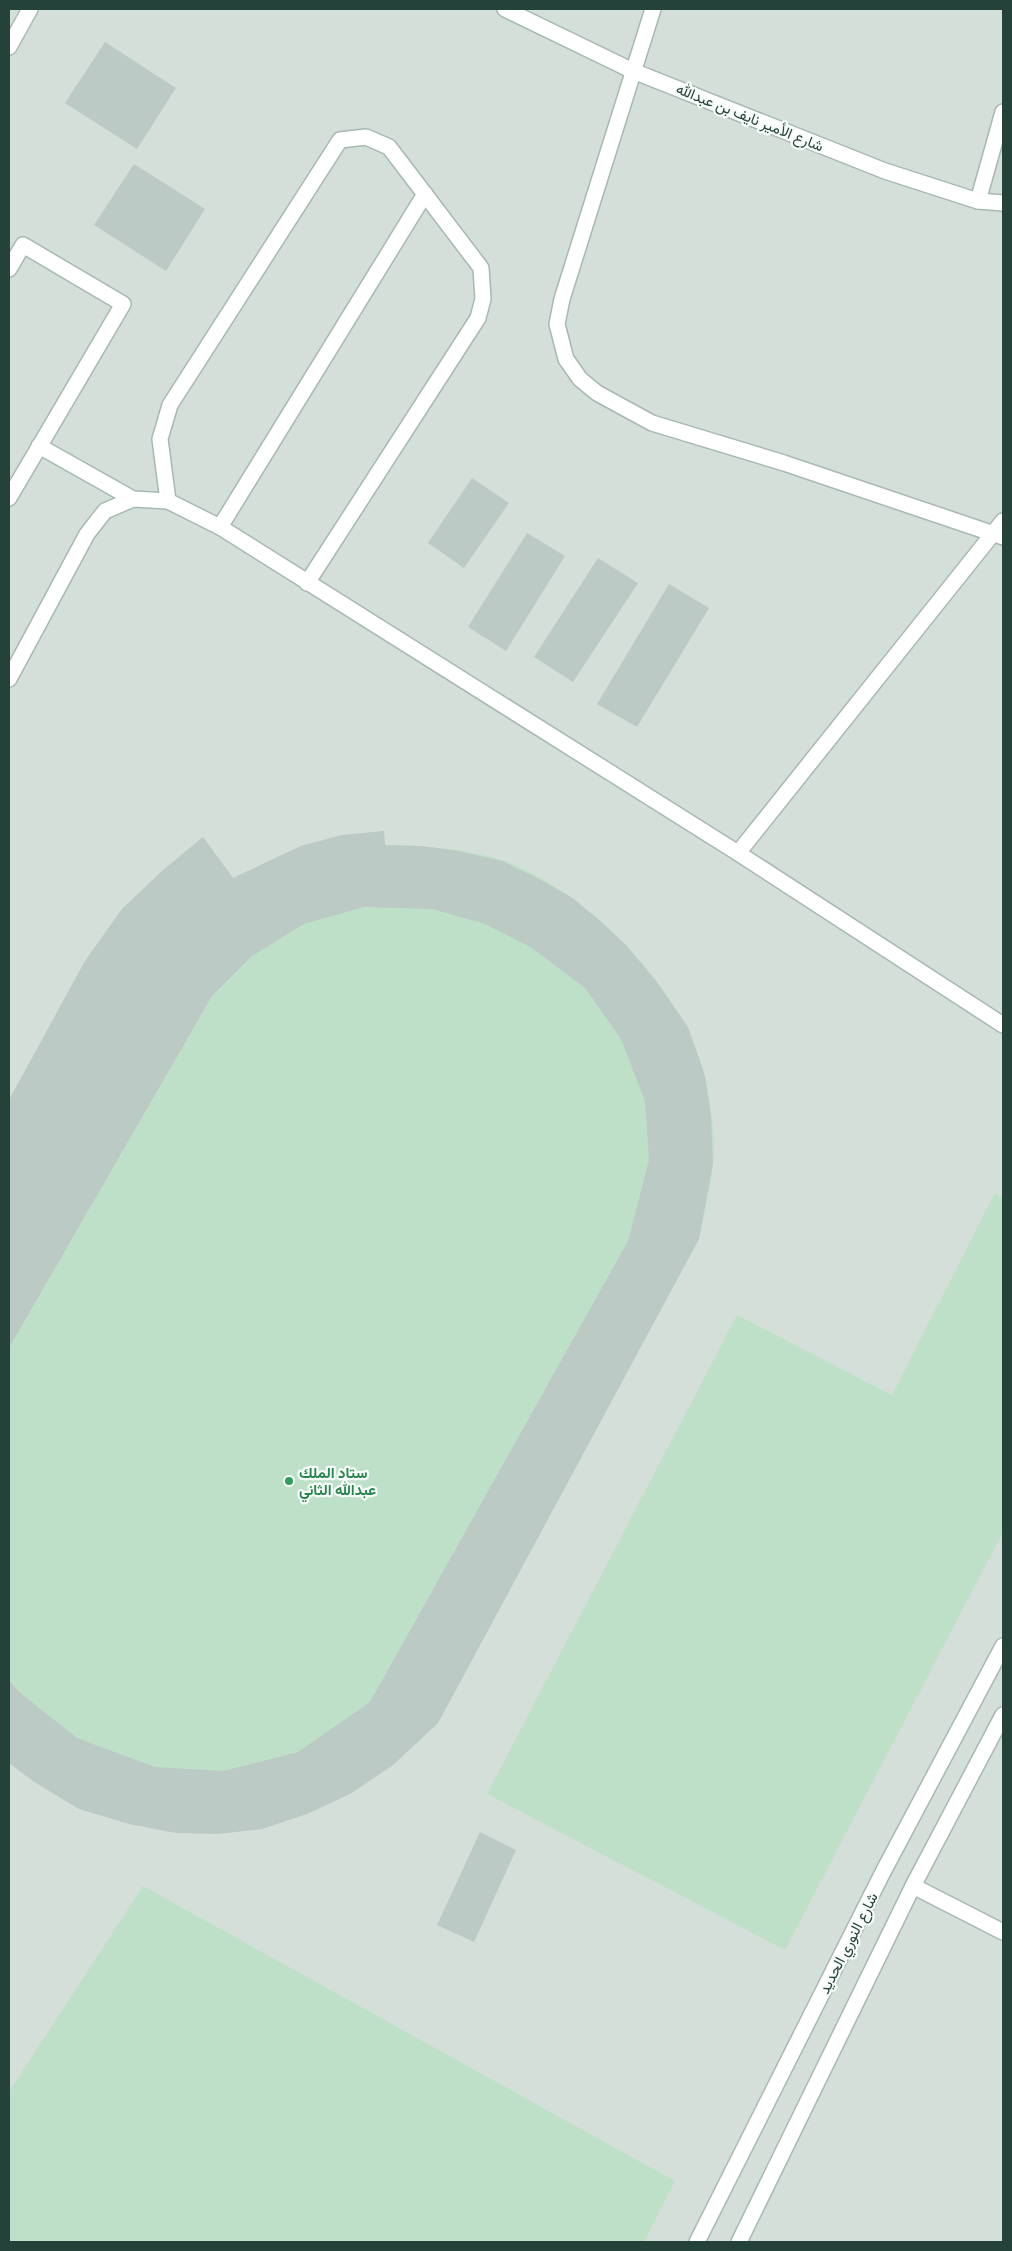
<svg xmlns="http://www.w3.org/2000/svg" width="1012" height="2251" font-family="Ubuntu,Vazirmatn,sans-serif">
  <rect width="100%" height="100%" fill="#e6efeb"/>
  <rect fill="#d4dfda" x="9" y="9" width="994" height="2233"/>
  <g fill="#bfe0c8">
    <path d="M384,831L385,845C424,846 465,848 502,860C586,890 685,989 705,1077C711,1102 716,1138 713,1164C711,1189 704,1214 699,1239L438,1723L393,1765L350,1794L307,1814L262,1829L79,1809L33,1781L9,1763V1100L85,961L122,909L162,871L203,837L233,878L301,846L342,835Z"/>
    <polygon points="995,1193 1003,1198 1003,1532 785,1950 487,1794 737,1315 892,1395"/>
    <polygon points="143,1886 675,2181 644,2242 9,2242 9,2092"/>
  </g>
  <g fill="#bbcac4">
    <polygon points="105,42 176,88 137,149 65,103"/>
    <polygon points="134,164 205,209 166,271 94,225"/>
    <polygon points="472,478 509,503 464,568 428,543"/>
    <polygon points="527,533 565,556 506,651 468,627"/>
    <polygon points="598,558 638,583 573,682 534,657"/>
    <polygon points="669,584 709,608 637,727 597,704"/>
    <polygon points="384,831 385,845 422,846 459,851 502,861 543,881 574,899 600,921 626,945 656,981 688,1027 705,1076 711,1117 713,1163 699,1239 438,1723 393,1765 350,1794 307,1814 262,1829 218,1834 176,1833 129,1824 79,1809 33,1781 9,1763 9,1680 19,1692 77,1738 155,1767 223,1771 298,1752 370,1702 628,1241 649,1160 645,1101 621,1039 585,988 532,948 485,924 432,909 364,907 304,924 252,956 212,996 9,1348 9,1100 85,961 122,909 162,871 203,837 233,878 301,846 342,835"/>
    <polygon points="480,1832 516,1850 474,1942 437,1925"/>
  </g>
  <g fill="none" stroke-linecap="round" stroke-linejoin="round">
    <defs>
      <g id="minor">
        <polyline points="505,9 633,71 885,171 978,201 1003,203"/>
        <polyline points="653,9 562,299 557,324 566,359 580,379 597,393 652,423 784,463 1003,537"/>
        <polyline points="9,47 30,9"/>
        <polyline points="978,201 1003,112"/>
        <polyline points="9,269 23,245 123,304 9,498"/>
        <polyline points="39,446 133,499"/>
        <polyline points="168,501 160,439 170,405 340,140 366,137 389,147 481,268 483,299 478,318 307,583"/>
        <polyline points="220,527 425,194"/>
        <polyline points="9,679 87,534 105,511 133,499 168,501 220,527 738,853 1003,1025"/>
        <polyline points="738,853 1003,521"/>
        <polyline points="913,1886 1003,1932"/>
        <polyline points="697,2242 883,1872 1003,1646"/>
        <polyline points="739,2242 913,1886 1003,1715"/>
      </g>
    </defs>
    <use href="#minor" stroke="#a8b8b2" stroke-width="18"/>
    <use href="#minor" stroke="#fff" stroke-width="15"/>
  </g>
  <circle fill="#2e9e5b" stroke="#f7fbf9" stroke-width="2" cx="289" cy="1481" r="5"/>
  <g text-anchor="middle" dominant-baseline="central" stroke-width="4.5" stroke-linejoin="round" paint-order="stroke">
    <g font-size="15" fill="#24423a" stroke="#f7fbf9">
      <text transform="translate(750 117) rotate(22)">شارع الأمير نايف بن عبدالله</text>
      <text transform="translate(848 1943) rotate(-63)">شارع النوري الحديد</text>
    </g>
    <g font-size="15" font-weight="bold" fill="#27864d" stroke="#f7fbf9" text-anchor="start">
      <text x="299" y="1472">ستاد الملك<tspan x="299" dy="17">عبدالله الثاني</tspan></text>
    </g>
  </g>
  <rect width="1012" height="2251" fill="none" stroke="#24423a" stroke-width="20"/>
</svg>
